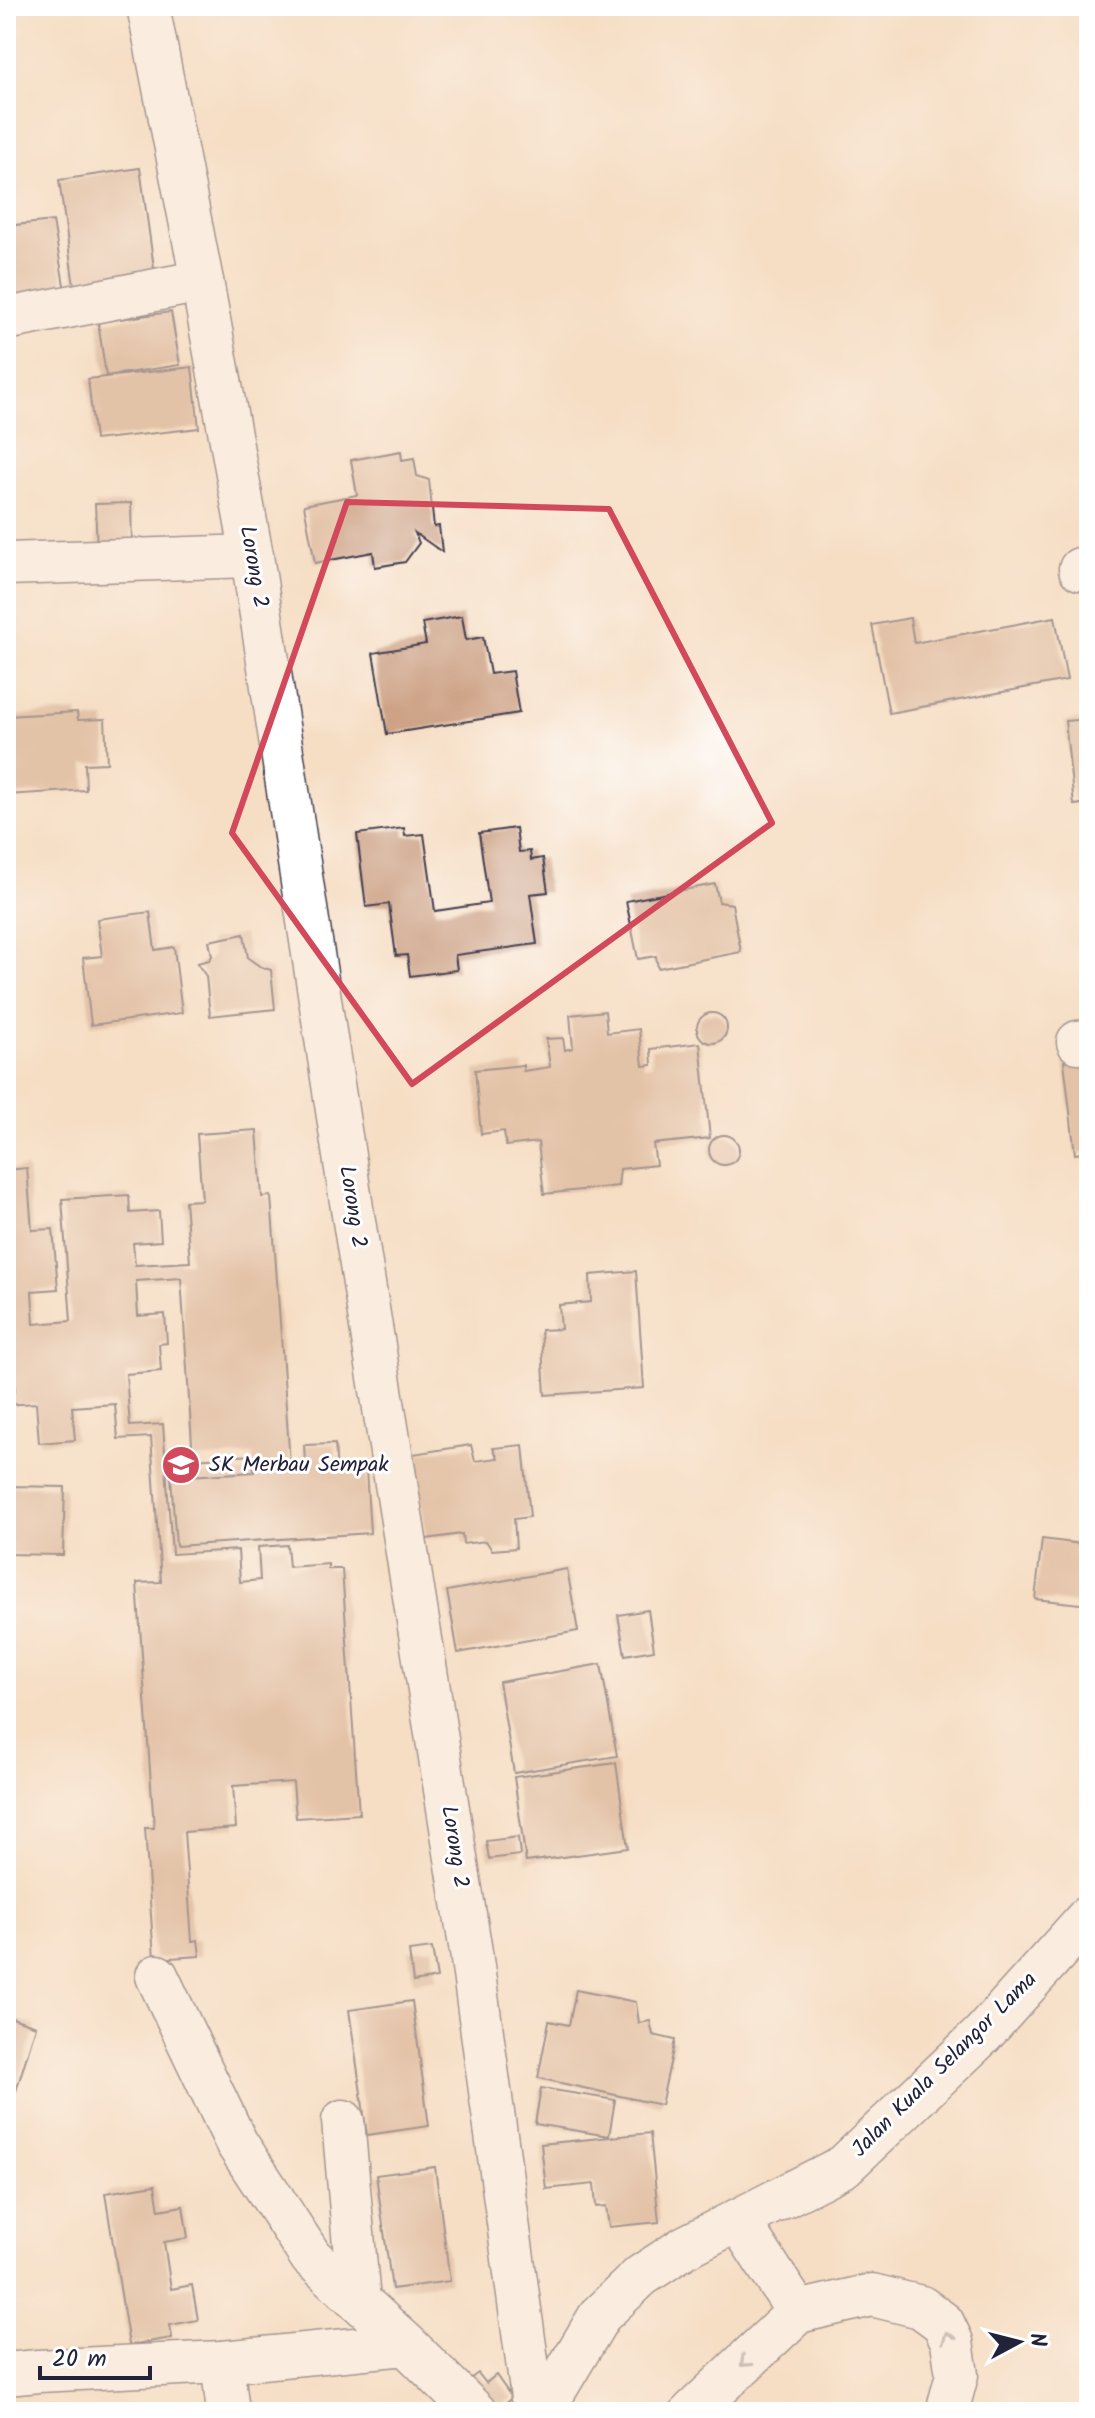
<svg xmlns="http://www.w3.org/2000/svg" width="1095" height="2418" font-family="Kalam,sans-serif">
  <rect width="100%" height="100%" fill="#fff"/>
  <filter id="ink" filterUnits="userSpaceOnUse"><feTurbulence type="fractalNoise" baseFrequency=".0125" numOctaves="2"/><feDisplacementMap in="SourceGraphic" scale="16" xChannelSelector="R" yChannelSelector="G"/><feConvolveMatrix kernelMatrix="1 2 1 2 8 2 1 2 1" color-interpolation-filters="sRGB"/></filter>
  <filter id="wash" filterUnits="userSpaceOnUse"><feTurbulence type="fractalNoise" baseFrequency=".006" numOctaves="4" result="noise"/><feDisplacementMap in="SourceGraphic" scale="32" xChannelSelector="R" yChannelSelector="G"/><feGaussianBlur stdDeviation="1.8" result="paint"/><feColorMatrix in="noise" values="0 0 0 0 0 0 0 0 0 0 0 0 0 0 0 0 0 1.4 0 .05"/><feComposite in="paint" operator="in"/></filter>
  <g filter="url(#wash)">
    <rect width="100%" height="100%" fill="#f6dec5"/>
    <g id="blocks">
      <g fill="#cda285">
        <polygon points="140,168 156,282 75,293 59,180"/>
        <polygon points="53,221 65,291 6,298 6,226"/>
        <polygon points="171,312 180,365 106,376 98,322"/>
        <polygon points="192,367 199,428 95,440 88,379"/>
        <polygon points="401,451 402,460 414,458 417,476 429,480 434,527 439,526 442,552 415,533 419,543 405,562 375,567 373,552 315,563 304,505 357,495 351,460"/>
        <polygon points="131,503 132,547 97,549 95,504"/>
        <polygon points="462,616 466,640 483,637 490,674 512,671 519,713 387,734 373,653 426,644 422,623"/>
        <polygon points="1055,617 1067,680 889,713 872,625 910,618 914,643"/>
        <polygon points="77,712 78,720 105,719 107,763 85,764 86,790 6,795 6,716"/>
        <polygon points="1089,719 1089,803 1074,805 1065,721"/>
        <polygon points="404,828 405,836 424,834 435,911 489,903 479,833 516,828 519,852 530,851 531,860 543,858 548,892 530,894 537,944 455,955 457,970 410,976 407,955 396,956 389,904 366,907 357,834"/>
        <polygon points="715,884 719,902 732,904 741,952 658,968 656,956 638,959 626,901"/>
        <polygon points="150,912 155,950 174,947 182,1013 91,1025 83,958 102,956 97,919"/>
        <polygon points="244,934 248,958 261,967 271,970 275,1009 210,1016 206,976 197,963 209,960 212,956 209,941"/>
        <polygon points="605,1011 607,1033 639,1029 643,1066 652,1065 651,1049 700,1043 710,1138 653,1144 656,1165 620,1169 618,1186 544,1194 538,1142 506,1146 504,1131 481,1134 475,1070 523,1065 523,1071 550,1067 546,1039 563,1038 565,1050 573,1048 570,1015"/>
        <circle cx="712" cy="1028" r="15"/>
        <polygon points="1089,1058 1089,1152 1075,1154 1064,1061"/>
        <polygon points="257,1130 262,1197 271,1196 290,1463 305,1463 304,1445 335,1444 337,1472 366,1469 370,1533 176,1546 171,1477 254,1472 253,1455 193,1459 181,1278 136,1281 138,1316 165,1314 167,1343 159,1344 161,1371 126,1374 130,1426 163,1424 172,1554 238,1550 240,1582 260,1580 258,1547 287,1545 289,1567 328,1564 328,1569 342,1569 359,1814 296,1818 293,1782 233,1786 236,1828 184,1832 192,1941 198,1940 200,1956 154,1959 145,1828 154,1828 137,1583 161,1582 151,1437 118,1439 115,1404 72,1407 75,1440 39,1443 36,1403 6,1405 6,1392 15,1391 14,1375 6,1375 6,1170 27,1168 32,1230 53,1229 58,1289 32,1291 34,1324 71,1321 62,1199 129,1195 130,1213 159,1211 161,1241 133,1243 135,1265 190,1262 185,1201 202,1200 197,1134"/>
        <circle cx="724" cy="1150" r="15"/>
        <polygon points="636,1271 644,1388 545,1395 541,1330 561,1329 559,1305 591,1302 590,1275"/>
        <polygon points="471,1445 475,1461 498,1458 493,1448 523,1445 530,1517 514,1519 516,1548 492,1550 486,1541 463,1544 462,1534 426,1539 413,1454"/>
        <polygon points="6,1486 65,1487 63,1555 6,1554"/>
        <polygon points="1042,1539 1089,1545 1089,1605 1035,1599"/>
        <polygon points="567,1569 578,1631 458,1653 447,1591"/>
        <polygon points="648,1610 654,1650 625,1655 618,1615"/>
        <polygon points="601,1664 617,1756 514,1773 499,1682"/>
        <polygon points="616,1763 628,1848 526,1862 514,1777"/>
        <polygon points="518,1837 520,1855 489,1859 486,1841"/>
        <polygon points="432,1948 437,1978 413,1982 409,1951"/>
        <polygon points="576,1990 636,2002 639,2023 650,2021 653,2035 675,2040 661,2105 538,2078 549,2021 569,2025"/>
        <polygon points="412,2001 429,2126 367,2135 349,2010"/>
        <polygon points="6,2016 36,2026 16,2091 6,2088"/>
        <polygon points="541,2088 615,2100 609,2136 535,2124"/>
        <polygon points="650,2133 659,2222 609,2227 606,2206 596,2207 594,2184 546,2189 541,2144"/>
        <polygon points="435,2167 450,2281 392,2289 376,2175"/>
        <polygon points="155,2185 159,2210 183,2206 188,2238 164,2242 171,2289 192,2285 198,2320 170,2325 172,2338 129,2345 105,2193"/>
        <polygon points="478,2373 486,2383 496,2375 512,2398 493,2412 463,2384"/>
        <polygon points="52,2405 53,2412 25,2412 25,2409"/>
      </g>
    </g>
  </g>
  <g filter="url(#ink)">
    <use href="#blocks" fill-opacity="0" stroke="#423e50" stroke-width="2"/>
    <g fill="none" stroke-linecap="round" stroke-linejoin="round">
      <defs>
        <g id="minor">
          <polyline points="148,6 202,281 252,556 354,1221 471,1952 534,2412"/>
          <polyline points="6,319 202,281"/>
          <polyline points="6,564 252,556"/>
          <polyline points="1080,569 1089,567"/>
          <polyline points="1078,1042 1089,1041"/>
          <polyline points="157,1976 236,2142 311,2257 406,2344"/>
          <polyline points="343,2121 359,2301"/>
          <polyline points="738,2220 798,2312"/>
          <polyline points="222,2362 228,2412"/>
          <polyline points="6,2374 38,2371 222,2362 406,2344 475,2412"/>
          <polyline points="542,2412 600,2315 641,2276 685,2247 844,2166 982,2035 1089,1916"/>
          <polyline points="692,2412 798,2312 872,2295 921,2307 943,2323 952,2342 957,2375 947,2412"/>
        </g>
      </defs>
      <use href="#minor" stroke="#423e50" stroke-width="45"/>
      <use href="#minor" stroke="#fff" stroke-width="42"/>
    </g>
    <defs><path id="oneway-chevron" d="M-2-3.5L2.5 0L-2 3.5" fill="none" stroke-width="1.6" stroke-linecap="round" stroke-linejoin="round" transform="scale(2)"/></defs>
    <g stroke="#9c9ca7">
      <use href="#oneway-chevron" transform="translate(948 2337) rotate(-110)"/>
      <use href="#oneway-chevron" transform="translate(745 2362) rotate(137)"/>
    </g>
  </g>
  <path d="M0 0H1095V2418H0ZM347,502L609,509L772,823L412,1084L232,833Z" fill="#f6dec5" fill-opacity=".55" fill-rule="evenodd"/>
  <path fill="none" stroke="#d1495b" stroke-width="6" stroke-linejoin="round" d="M347,502L609,509L772,823L412,1084L232,833Z"/>
  <defs>
    <symbol id="school-disc" viewBox="-11 -11 22 22"><circle r="9.5" fill="#d1495b" stroke="#fff"/><path d="M0-5L7-2L0 1L-7-2ZM-4 1L0 2.5L4 1V4Q0 6-4 4Z" fill="#fff"/></symbol>
  </defs>
  <g fill-rule="evenodd">
    <use href="#school-disc" x="159" y="1443" width="44" height="44"/>
  </g>
  <g text-anchor="middle" dominant-baseline="central" stroke-width="6" stroke-linejoin="round" paint-order="stroke">
    <g font-size="22" fill="#22223b" stroke="#fff">
      <text transform="translate(253 567) rotate(80)">Lorong 2</text>
      <text transform="translate(352 1207) rotate(81)">Lorong 2</text>
      <text transform="translate(454 1847) rotate(81)">Lorong 2</text>
      <text transform="translate(945 2065) rotate(-45)">Jalan Kuala Selangor Lama</text>
    </g>
    <g font-size="22" fill="#22223b" stroke="#fff" text-anchor="start">
      <text x="209" y="1465">SK Merbau Sempak</text>
    </g>
  </g>
  <rect width="1095" height="2418" fill="none" stroke="#fff" stroke-width="32"/>
  <g transform="translate(1019 2342) rotate(83)" stroke="#ffffff" stroke-width="6" paint-order="stroke">
  <path d="M0-6L14 30L0 20L-14 30Z" fill="#22223b"/>
  <text y="-12" font-size="22" font-weight="bold" text-anchor="middle" fill="#22223b">N</text>
  </g>
  <path d="M40 2366v12h110v-12" fill="none" stroke="#22223b" stroke-width="4"/>
  <text x="52" y="2366" font-size="24" fill="#22223b" stroke="#ffffff" stroke-width="6" paint-order="stroke">20 m</text>
</svg>
